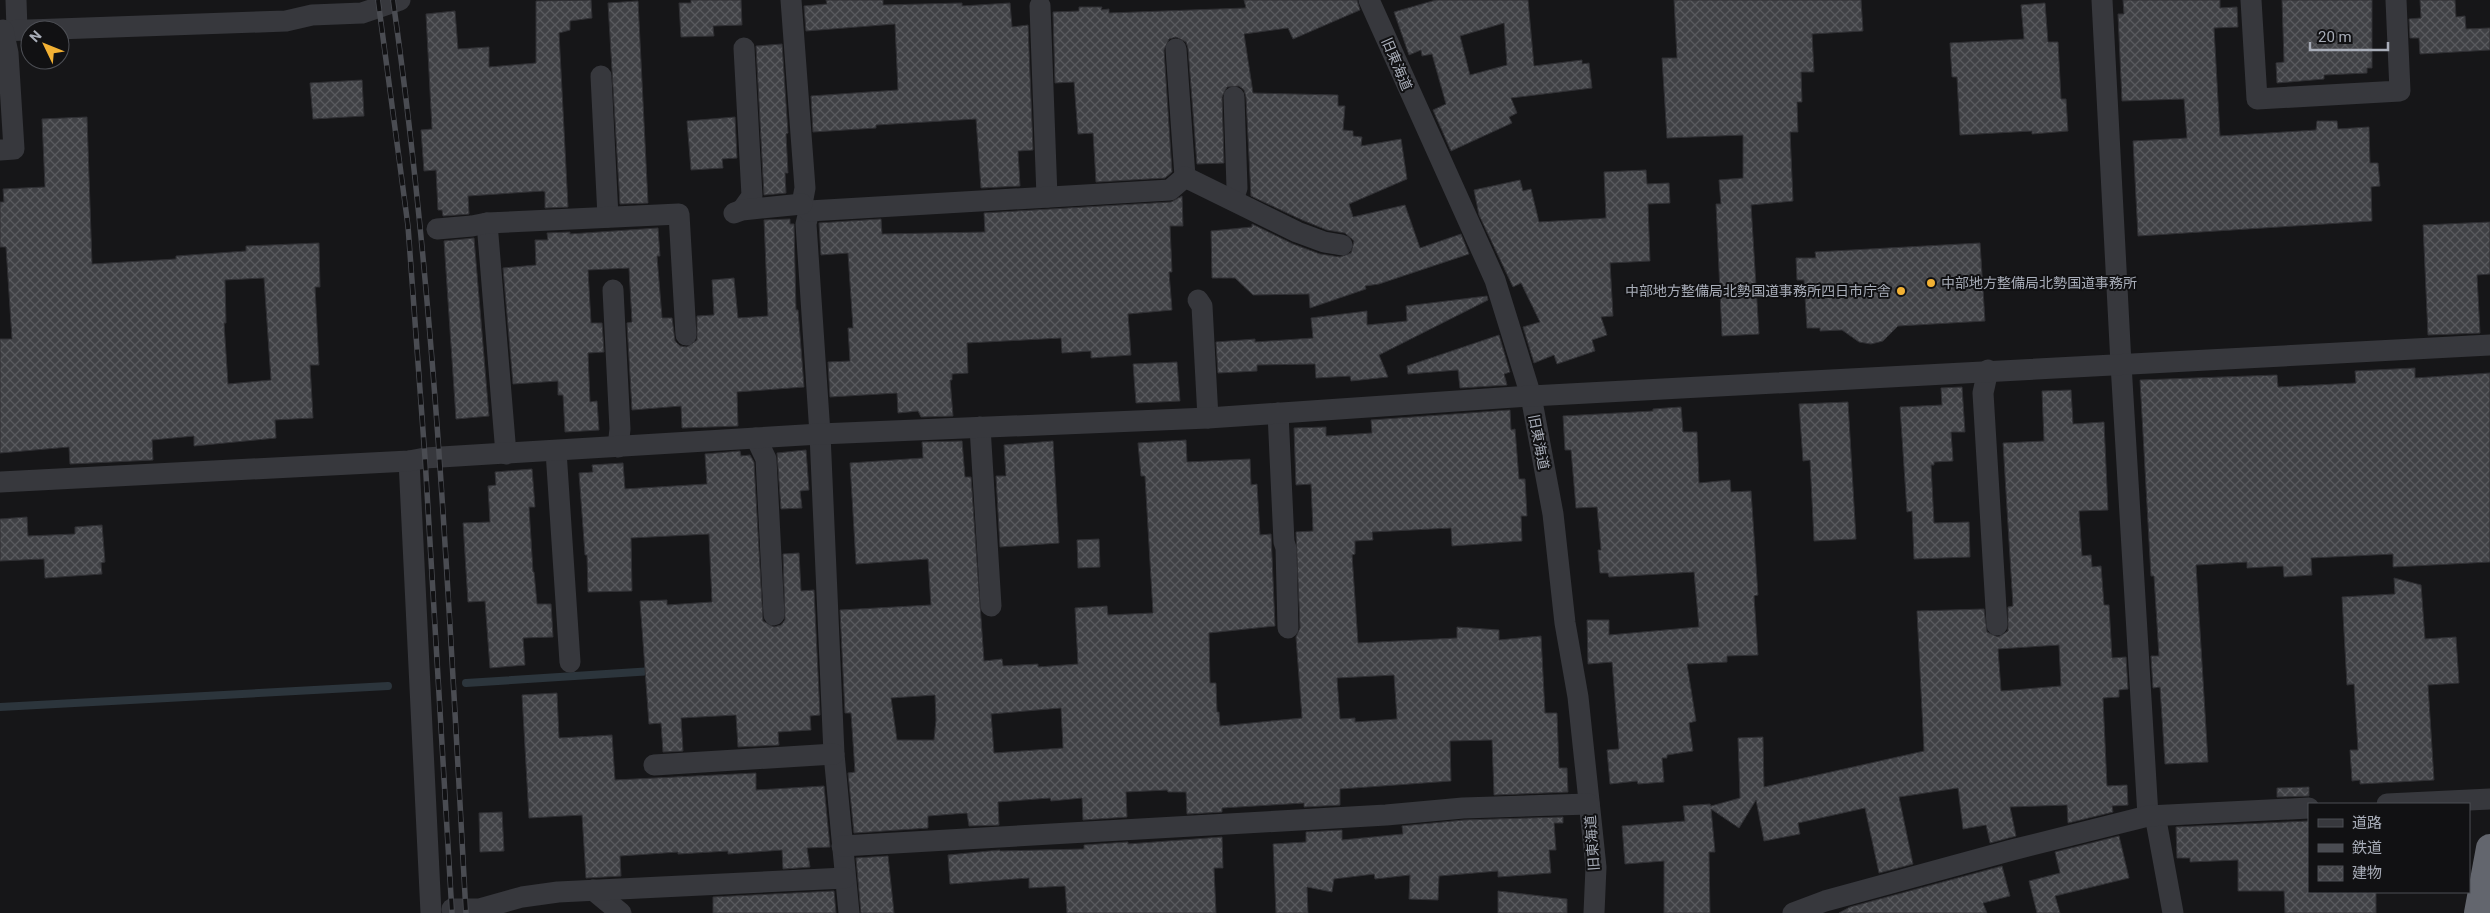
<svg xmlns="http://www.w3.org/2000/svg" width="2490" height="913" font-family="Roboto,'Noto Sans JP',sans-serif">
  <defs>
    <pattern id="building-cross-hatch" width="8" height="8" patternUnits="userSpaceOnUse" patternTransform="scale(1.25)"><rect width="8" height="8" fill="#404145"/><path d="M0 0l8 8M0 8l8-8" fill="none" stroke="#595a5e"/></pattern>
  </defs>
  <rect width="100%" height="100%" fill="#161618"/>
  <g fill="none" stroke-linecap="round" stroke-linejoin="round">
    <g stroke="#2c353c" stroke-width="8">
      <polyline points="466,683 653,671"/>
      <polyline points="0,707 388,686"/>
    </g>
  </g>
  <g fill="url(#building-cross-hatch)" stroke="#303034" fill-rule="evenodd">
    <polygon points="591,0 592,18 570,21 570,30 559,33 568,207 545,208 545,192 543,191 468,196 469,214 443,216 442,210 438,210 436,170 424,171 421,130 432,129 426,14 455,11 458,49 489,47 489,67 536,63 536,1"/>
    <polygon points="691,0 741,0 742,25 713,26 714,36 681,37 679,3 691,3"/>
    <polygon points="826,0 883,0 883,5 962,3 962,6 1010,3 1012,27 1028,25 1033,150 1018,151 1020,186 981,188 976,119 876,125 876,128 813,132 811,96 898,90 895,24 806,31 804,6 827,4"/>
    <polygon points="1244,0 1357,0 1360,10 1293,39 1288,28 1244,34 1253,93 1338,95 1338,106 1345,106 1343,130 1353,131 1353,136 1362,137 1361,146 1401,139 1407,179 1349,204 1353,217 1405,205 1420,248 1461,234 1469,254 1379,284 1365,286 1366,289 1310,308 1309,294 1253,295 1235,278 1212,278 1211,231 1252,227 1252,224 1293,244 1320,254 1340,257 1351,253 1354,241 1345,233 1327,230 1302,220 1251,196 1246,97 1244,90 1239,86 1227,87 1222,97 1224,163 1197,164 1188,48 1186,42 1176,37 1169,39 1164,50 1172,172 1165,178 1096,182 1093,133 1078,134 1074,82 1055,83 1053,12 1079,11 1079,7 1102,7 1101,10 1109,9 1109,13 1246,8"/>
    <path d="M1436,0H1528L1534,66L1582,60V64L1589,63L1592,88L1511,98L1517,113L1509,117L1512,123L1451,151L1433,110L1446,104L1432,54L1422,56L1421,50L1409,55L1394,12ZM1504,23L1507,65L1470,75L1460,36Z"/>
    <polygon points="1674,0 1861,0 1863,31 1812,34 1814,72 1801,72 1802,102 1797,102 1798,132 1790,132 1793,201 1751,205 1759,334 1722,336 1716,204 1721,204 1719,180 1743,178 1743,135 1667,138 1662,58 1677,58"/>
    <polygon points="2123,0 2220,0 2220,8 2237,7 2238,27 2214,28 2220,136 2316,130 2317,121 2337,121 2338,129 2369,127 2370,163 2378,163 2380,186 2371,187 2372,221 2138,236 2133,141 2187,138 2184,99 2122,101 2118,14 2124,14"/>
    <polygon points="2282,0 2372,0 2372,68 2367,68 2367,73 2324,75 2324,79 2277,83 2276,63 2284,62"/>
    <polygon points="2420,0 2455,0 2456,17 2465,16 2466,29 2490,28 2490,50 2420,54 2419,38 2410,38 2409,19 2421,18"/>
    <polygon points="638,1 648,203 620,204 608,3"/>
    <polygon points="2045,3 2048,42 2058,42 2061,99 2066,99 2068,131 2032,134 2032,131 1960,135 1957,77 1952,77 1950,43 2024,39 2021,5"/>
    <polygon points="782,44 788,133 786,134 788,173 785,173 786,193 764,195 756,46"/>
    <polygon points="362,80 364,116 313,119 310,83"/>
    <path d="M87,117L92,264L176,259V256L246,251V246L319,243L320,287H315L319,365H310L313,418L275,420L276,438L194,446V436L152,440L153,460L70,464L69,447L0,453V339H12L6,247H0V202H4L3,189L45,187L42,119ZM264,278L271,380L228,384L224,323H226L225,280Z"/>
    <polygon points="735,117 737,158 722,159 723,168 691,170 687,121"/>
    <polygon points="1646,170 1647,184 1669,183 1670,203 1648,204 1650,261 1610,263 1613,316 1601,317 1607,335 1592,340 1595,351 1557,364 1554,355 1534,363 1523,327 1540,322 1521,283 1513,287 1479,215 1474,190 1520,180 1523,191 1531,189 1539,222 1606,218 1604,172"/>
    <polygon points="1182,196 1183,226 1170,226 1172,272 1169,272 1172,310 1128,314 1131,355 1091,358 1091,351 1062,353 1061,338 967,343 968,373 952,374 952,380 950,380 953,416 921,417 918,411 898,413 897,393 830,397 828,362 850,361 848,328 853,328 848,253 821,255 819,223 881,219 882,234 985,232 984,213 1171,202"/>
    <polygon points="790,219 790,224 794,224 796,310 798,310 804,387 737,392 738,426 682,428 681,406 632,410 627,323 632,322 629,268 588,270 591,323 602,323 604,352 588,353 590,402 597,401 599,430 565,432 563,395 558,395 558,381 513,384 503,268 536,265 535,240 548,240 547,233 570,232 570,234 658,228 660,256 657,256 662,318 672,318 675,341 680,346 687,347 697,340 697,316 714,315 712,280 734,278 738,318 768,316 764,220"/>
    <polygon points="2490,222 2490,274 2477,275 2480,333 2428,335 2423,225"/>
    <polygon points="474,238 489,416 456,419 444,241"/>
    <polygon points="1980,243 1985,321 1898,326 1883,341 1871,344 1859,342 1842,330 1820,331 1820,328 1807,328 1804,280 1797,280 1796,258 1816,258 1815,252"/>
    <polygon points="1487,296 1488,300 1379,355 1388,377 1351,381 1350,376 1316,378 1315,364 1257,365 1257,371 1218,373 1216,342 1255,339 1255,342 1313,338 1311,318 1367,311 1367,325 1407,321 1406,306"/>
    <polygon points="1499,335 1510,372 1504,374 1507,385 1460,388 1458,370 1408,374 1407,366"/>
    <polygon points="1177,362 1180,401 1136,403 1133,364"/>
    <polygon points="2415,368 2415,378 2490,373 2490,562 2393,567 2393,554 2311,558 2312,575 2284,577 2283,566 2247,568 2247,562 2196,565 2208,762 2165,764 2160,687 2153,688 2151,656 2159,656 2154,576 2151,576 2140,380 2277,375 2278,387 2356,383 2355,371"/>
    <polygon points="1962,387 1965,432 1951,432 1953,461 1934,462 1934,465 1931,465 1934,523 1969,522 1970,557 1914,559 1912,511 1907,512 1900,407 1942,405 1941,388"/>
    <path d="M2071,390L2073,424L2104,422L2108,510L2079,511L2082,556L2091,555L2092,567L2101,566L2104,605H2109L2112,658L2126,657L2128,689L2119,690V697L2103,698L2107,786L2127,785L2128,805L2112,806L2113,812L2068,823L2067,805L2010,807L2016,836L1990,843L1986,825L1963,829L1958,788L1899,797L1913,864L1879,873L1865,808L1798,823L1800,834L1764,841L1756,800L1739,828L1711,809L1715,852H1709L1710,913H1664V861L1625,864L1622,826L1685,821L1683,806L1710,804L1711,806L1740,798L1738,738L1763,737L1764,787L1924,751L1917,611L1984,609L1987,632L1998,637L2008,631V607L2013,606L2003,443L2044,441L2042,391ZM2059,645L2061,686L2001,691L1998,649Z"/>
    <polygon points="1848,402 1856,539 1814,541 1810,460 1803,461 1799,404"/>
    <polygon points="1681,407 1683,432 1697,432 1699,483 1730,480 1731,492 1751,491 1758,595 1754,596 1758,655 1727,656 1727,662 1687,664 1696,721 1689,723 1693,751 1667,755 1667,758 1662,758 1664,782 1638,784 1637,781 1610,784 1607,750 1619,749 1612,662 1588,664 1587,620 1609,620 1609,635 1699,627 1694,572 1609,577 1608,573 1600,573 1598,550 1601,550 1597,507 1576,508 1571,450 1565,450 1563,416 1653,411 1653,409"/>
    <path d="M1510,410L1511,430L1515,429L1519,479H1525L1527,516H1521L1522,541L1452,546L1451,528L1372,532L1373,540L1355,541V554L1352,555L1358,643L1457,638V627L1499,630V640L1541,636L1545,713H1557L1559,768H1567L1568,792L1494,795L1492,740L1450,741L1451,781L1340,789V805L1304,807V803L1222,808V812L1187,814L1186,792H1168L1167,790L1126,792L1127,817L1083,820L1082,798L1051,801L1050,798L998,802L999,825L969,826L967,813L928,816V828L854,833L848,773L855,772L851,713H845L840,610L931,605L928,559L856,564L850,463L923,458L922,442L962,441L965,477H971L984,661L1002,659L1003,666L1038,664V667L1078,664L1075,608L1107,606L1108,615L1153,613L1145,476H1141L1138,443L1186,440L1187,462L1250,459L1251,485L1257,484L1260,535L1271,534L1275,626L1209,633L1210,683H1216L1217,712H1219L1220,726L1302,718L1296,637L1300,628L1296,532L1313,531L1311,484L1296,485L1294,428L1326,427V436L1372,433L1371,420ZM1394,675L1397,719L1355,722V718L1340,719L1337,678ZM935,695L936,720L934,740H897L891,698ZM1061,708L1063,748L994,753L991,714Z"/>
    <polygon points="1053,441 1059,543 1000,547 996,476 1006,476 1004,445"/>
    <polygon points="806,450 809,490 800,491 802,508 781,509 777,453"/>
    <polygon points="740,451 741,456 750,455 754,462 763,621 774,627 781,625 785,620 783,554 799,553 801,591 814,590 820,715 810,716 811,730 778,732 779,745 738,747 736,715 681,718 683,751 663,752 661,723 649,724 640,601 667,600 667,605 712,602 709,534 631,538 632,591 588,592 587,555 585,555 579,473 593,472 592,465 623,463 625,489 707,484 705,454"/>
    <polygon points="532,469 535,507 529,507 533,572 534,572 537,604 551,604 553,637 523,638 525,665 490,668 485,601 468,602 463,523 490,522 488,486 496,485 495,472"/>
    <polygon points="27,517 28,536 75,534 75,527 102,525 105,562 101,563 102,574 45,578 44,559 0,561 0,519"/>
    <polygon points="1099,539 1100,567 1078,568 1077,540"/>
    <polygon points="2394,578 2421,585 2425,639 2456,637 2459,683 2428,685 2434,780 2360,784 2360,780 2352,781 2350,750 2358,750 2354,684 2347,685 2342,597 2395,594"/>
    <polygon points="557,693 559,738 612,735 615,780 756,773 756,790 824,786 830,847 807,848 810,867 783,869 782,850 728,854 728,851 678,854 678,852 620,856 621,876 586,878 582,815 529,818 522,695"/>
    <polygon points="2309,787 2309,796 2277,797 2277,788"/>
    <polygon points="502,812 504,851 480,852 479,813"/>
    <polygon points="1563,817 1563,823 1554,823 1556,850 1549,850 1551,873 1498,877 1498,871 1439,876 1438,900 1409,899 1410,875 1375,879 1374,874 1334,879 1332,892 1307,887 1308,913 1276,913 1273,844 1306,842 1306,832 1342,830 1342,840 1403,834 1402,826 1464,820"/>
    <polygon points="2309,821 2309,892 2376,892 2376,913 2285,913 2284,891 2238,891 2238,860 2190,862 2190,858 2177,858 2176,827"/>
    <polygon points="2119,836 2129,878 2055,896 2060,913 2037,913 2029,881 2060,873 2055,852"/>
    <polygon points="1222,837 1223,868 1214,868 1216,913 1067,913 1065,886 1029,888 1029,878 950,884 948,855 1000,850 1000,851 1084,849 1084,845 1128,842 1128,844"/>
    <polygon points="888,856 894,913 861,913 856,858"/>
    <polygon points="2002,866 2010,896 1983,903 1987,913 1839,913 1850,907"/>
    <polygon points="834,891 836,913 713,913 713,897"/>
    <polygon points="1498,891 1567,899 1567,913 1498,913"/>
  </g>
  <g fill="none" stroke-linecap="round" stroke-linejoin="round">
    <g stroke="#37383d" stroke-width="21">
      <polyline points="16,0 17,29"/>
      <polyline points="791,0 805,188 802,204 809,211"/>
      <polyline points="1369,0 1495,280 1531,396 1553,514 1565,623 1578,697 1596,867 1594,913"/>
      <polyline points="2102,0 2121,364 2148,816"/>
      <polyline points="2251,0 2257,99 2400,91 2396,0"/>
      <polyline points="1040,6 1047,197"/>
      <polyline points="0,31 286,21 312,15 362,13 400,0"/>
      <polyline points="1176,49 1185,177"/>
      <polyline points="601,76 608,217"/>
      <polyline points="0,150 14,149 8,53 3,30"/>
      <polyline points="1233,200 1237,188 1234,97"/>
      <polyline points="742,210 752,196 744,48"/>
      <polyline points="809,211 806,224 820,434 834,754 849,913"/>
      <polyline points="809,211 1170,190 1185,177 1297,232 1324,242 1342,245"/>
      <polyline points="734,213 742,210 802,204"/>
      <polyline points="487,223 506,454"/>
      <polyline points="437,229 472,226 487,223 679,214 686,335"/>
      <polyline points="613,290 620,429 618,447"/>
      <polyline points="1198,300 1202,306 1208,418"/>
      <polyline points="1988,370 1983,393 1997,625"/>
      <polyline points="1278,413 1284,542 1286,548 1288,628"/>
      <polyline points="980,427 991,606"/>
      <polyline points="756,438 766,459 774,615"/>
      <polyline points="556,451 570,662"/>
      <polyline points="409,461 431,913"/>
      <polyline points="0,482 409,461 425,458 820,434 1208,418 1531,396 2490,345"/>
      <polyline points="654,765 834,754"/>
      <polyline points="2387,804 2490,799"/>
      <polyline points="2155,815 2173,913"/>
      <polyline points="842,846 1386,815 1463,808 1589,804"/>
      <polyline points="593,890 621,913"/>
      <polyline points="452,909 479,909 522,897 558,892 845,878"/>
      <polyline points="1793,913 1825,901 2012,850 2148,816 2309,808"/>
    </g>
    <polyline stroke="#63666e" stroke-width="28" points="2478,913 2490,848"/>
    <defs>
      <g id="rail">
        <polyline points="378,0 408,226 425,458 452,913"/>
        <path d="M393,0C436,303 449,608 466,913"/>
      </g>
    </defs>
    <use href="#rail" stroke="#4a4c52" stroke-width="5.5"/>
    <use href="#rail" stroke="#111113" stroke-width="4" stroke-dasharray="11" stroke-linecap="butt"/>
  </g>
  <g fill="#f2b134" stroke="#111113" stroke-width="2">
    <circle cx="1931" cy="283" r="5"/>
    <circle cx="1901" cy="291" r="5"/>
  </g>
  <g text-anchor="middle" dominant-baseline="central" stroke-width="4" stroke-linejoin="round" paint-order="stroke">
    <g font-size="14" fill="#a8adb8" stroke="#111113">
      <text transform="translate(1397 64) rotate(67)">旧東海道</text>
      <text transform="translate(1539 442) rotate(79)">旧東海道</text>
      <text transform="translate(1592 843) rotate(-94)">旧東海道</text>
    </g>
    <g font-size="14" fill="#a8adb8" stroke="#111113" text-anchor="start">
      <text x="1941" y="283">中部地方整備局北勢国道事務所</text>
      <text x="1891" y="291" text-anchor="end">中部地方整備局北勢国道事務所四日市庁舎</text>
    </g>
  </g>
  <rect x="2308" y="803" width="162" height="90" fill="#111113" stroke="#4d4f55"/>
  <rect x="2318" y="819" width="25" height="8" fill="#37383d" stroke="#4d4f55"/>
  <text x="2352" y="828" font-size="15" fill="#a8adb8">道路</text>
  <rect x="2318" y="844" width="25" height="8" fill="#4a4c52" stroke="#4d4f55"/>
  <text x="2352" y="853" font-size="15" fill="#a8adb8">鉄道</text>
  <rect x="2318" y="866" width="25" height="15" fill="url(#building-cross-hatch)" stroke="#4d4f55"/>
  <text x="2352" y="878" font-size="15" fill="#a8adb8">建物</text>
  <g transform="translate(45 45) rotate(313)"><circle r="24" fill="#111113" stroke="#4d4f55"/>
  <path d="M0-4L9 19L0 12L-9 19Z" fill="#f2b134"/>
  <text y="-8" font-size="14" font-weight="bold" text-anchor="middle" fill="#a8adb8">N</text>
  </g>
  <path d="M2310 42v8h78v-8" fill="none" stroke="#a8adb8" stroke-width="2.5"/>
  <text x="2318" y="42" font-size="15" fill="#a8adb8" stroke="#111113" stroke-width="4" paint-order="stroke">20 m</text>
</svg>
